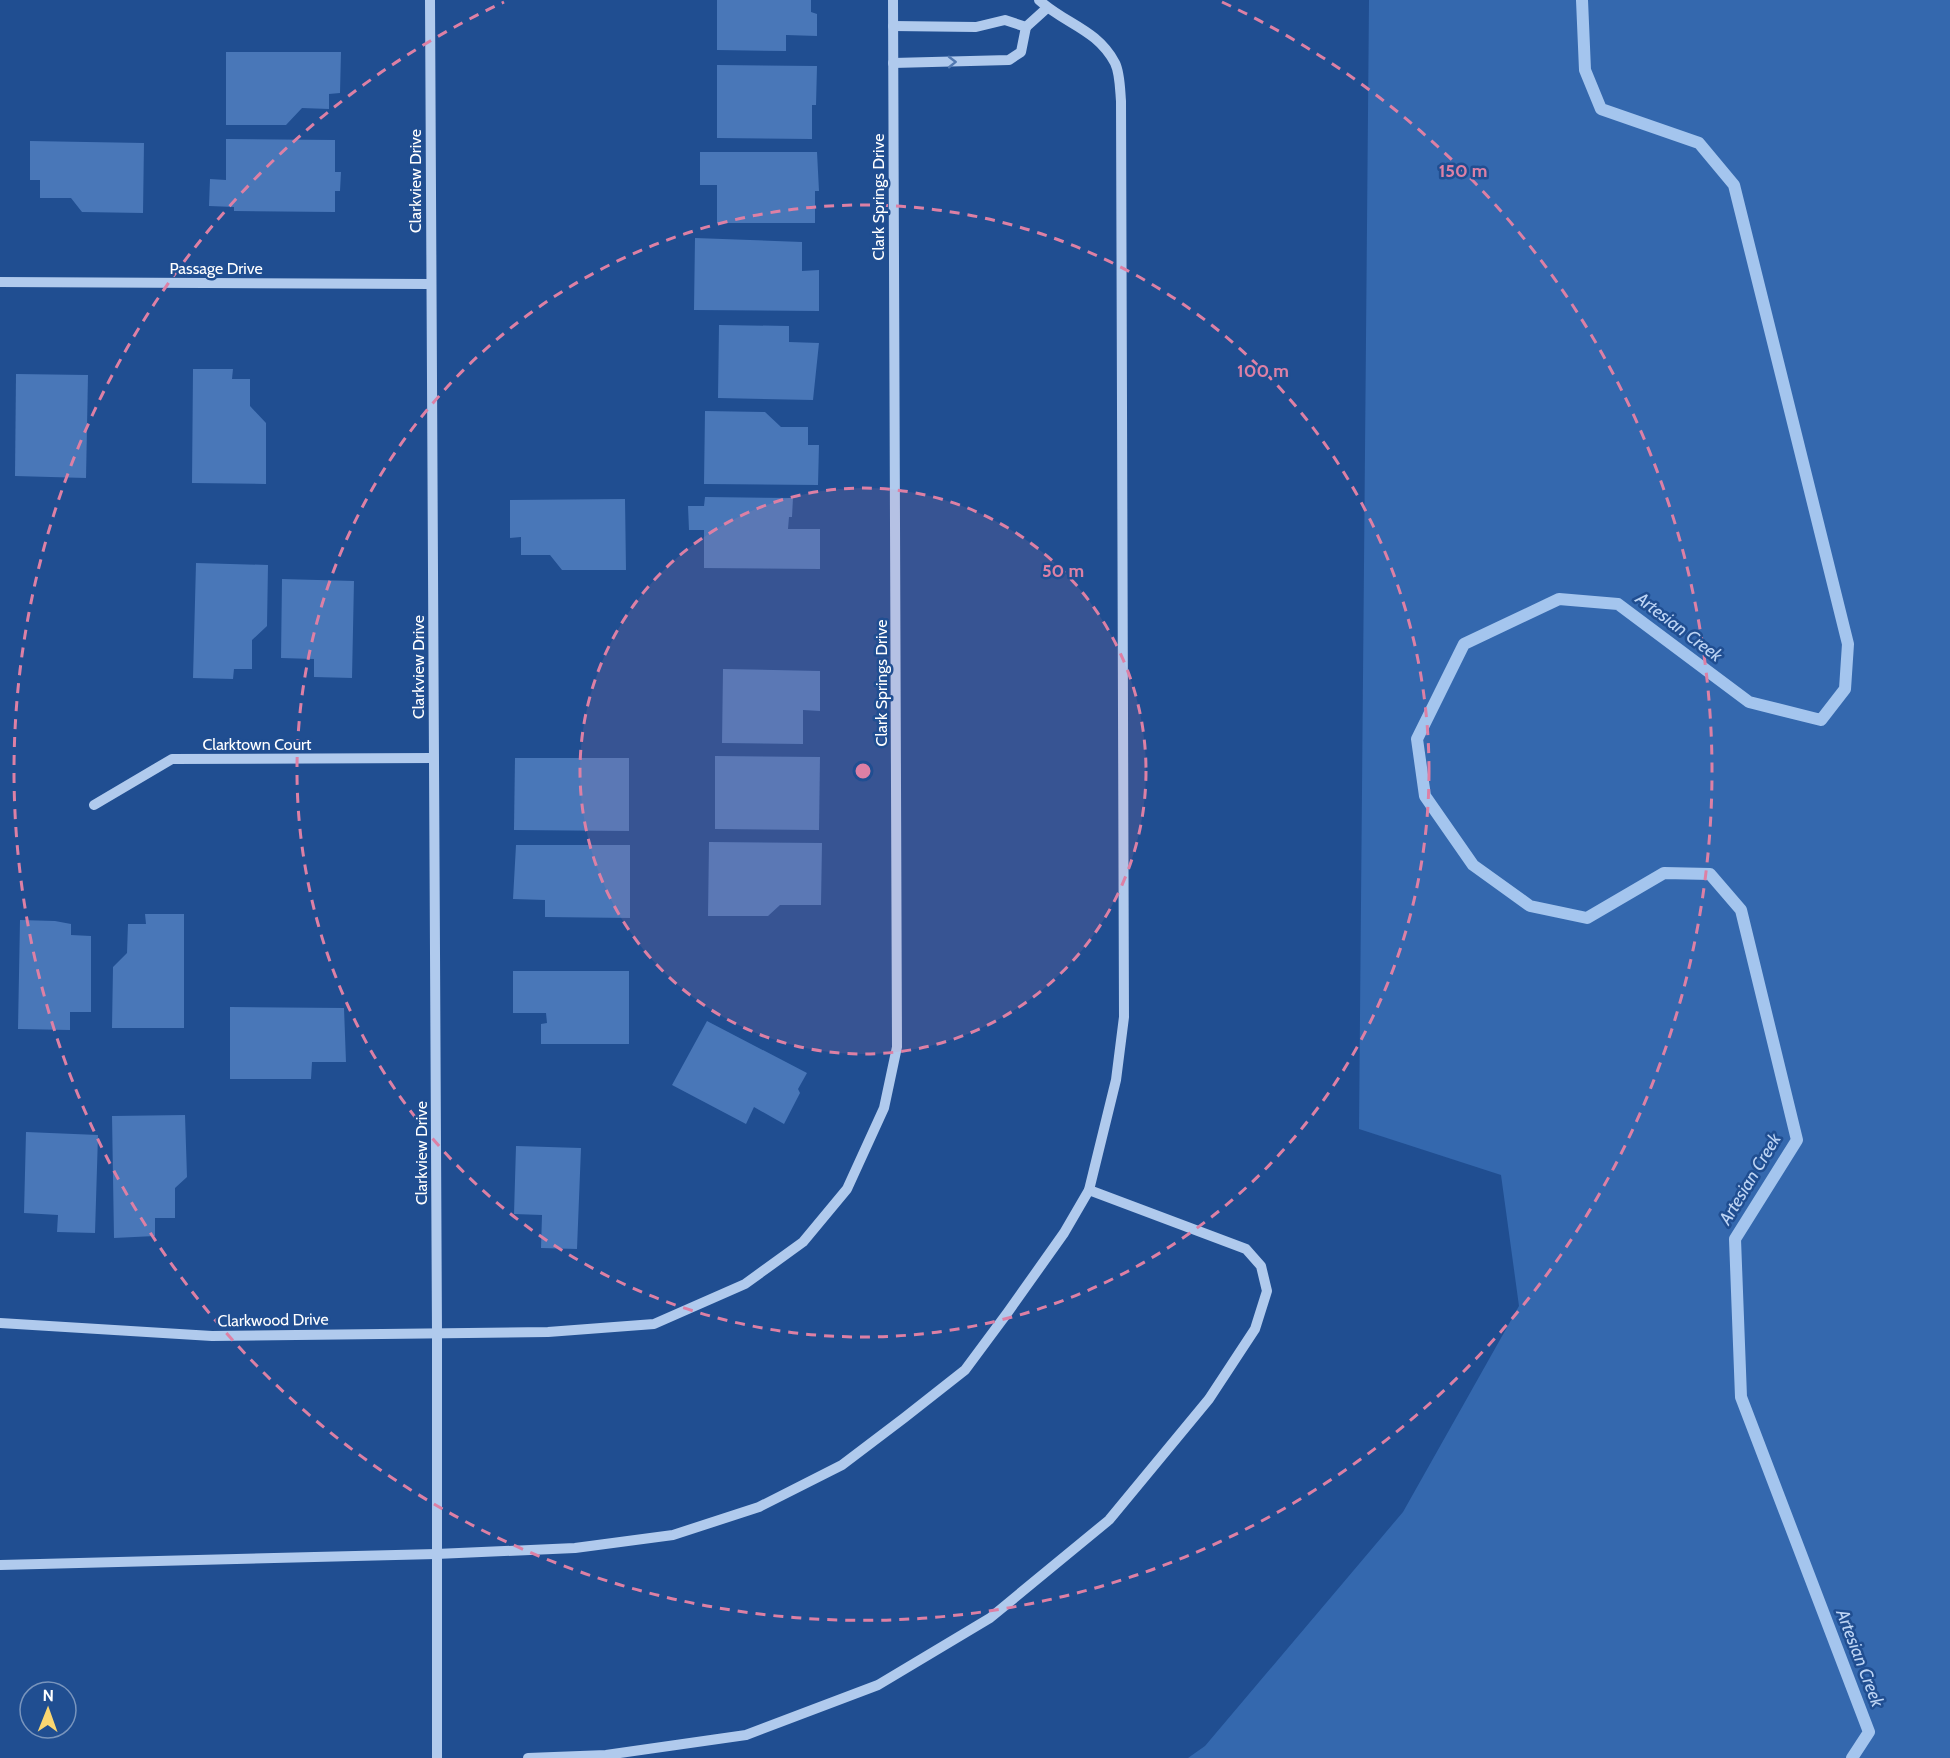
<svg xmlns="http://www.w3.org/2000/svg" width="1950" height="1758" font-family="Cabin,sans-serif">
  <rect width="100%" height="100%" fill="#204e91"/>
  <polygon fill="#3468ae" points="1369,0 1950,0 1950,1758 1188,1758 1205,1746 1403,1512 1519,1306 1501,1175 1359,1129"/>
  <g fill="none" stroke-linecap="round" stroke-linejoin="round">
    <polyline stroke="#a4c5ee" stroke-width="12" points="1582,0 1585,70 1601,109 1699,143 1734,185 1848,644 1845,689 1821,720 1749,702 1618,604 1559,599 1464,644 1417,739 1425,796 1473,865 1530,906 1587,918 1664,873 1710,874 1741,910 1797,1140 1735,1239 1741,1397 1869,1732 1852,1758"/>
  </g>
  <g fill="#4977b8">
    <polygon points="717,0 811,0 811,12 817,14 817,36 786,35 786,51 717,50"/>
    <polygon points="226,52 341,52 340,93 329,94 329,109 302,108 286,125 226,125"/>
    <polygon points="717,65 817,66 816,105 812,105 812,139 717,138"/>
    <polygon points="226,139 335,140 335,172 341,172 340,191 335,191 335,212 234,211 234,207 209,206 210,179 226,180"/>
    <polygon points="30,141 144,143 143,213 82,212 71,198 40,198 40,180 30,180"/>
    <polygon points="700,152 817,152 819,191 815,191 815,223 717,223 717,185 700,185"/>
    <polygon points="695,238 802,242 802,271 819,270 819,311 694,310"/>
    <polygon points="719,325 789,326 789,342 819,343 813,400 718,398"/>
    <polygon points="193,369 233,369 232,379 250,379 250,406 266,423 266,484 192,483"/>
    <polygon points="16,374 88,375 86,478 15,476"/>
    <polygon points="705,411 765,412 781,427 808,427 808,445 819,445 818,485 704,484"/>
    <polygon points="705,497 793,498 792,517 789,517 788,529 820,529 820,569 704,568 704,530 689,530 688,506 704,506"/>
    <polygon points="625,499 626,570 562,570 550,555 521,555 521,537 510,538 510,500"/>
    <polygon points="196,563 268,565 267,626 252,640 252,669 234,669 233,679 193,678"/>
    <polygon points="282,579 354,581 352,678 314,677 314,659 281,658"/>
    <polygon points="723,669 820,671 820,711 803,710 803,744 722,743"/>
    <polygon points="715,756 820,757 819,830 715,829"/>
    <polygon points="515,758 629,758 629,831 514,830"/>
    <polygon points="709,842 822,843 821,905 780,905 768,916 708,916"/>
    <polygon points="516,845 630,845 630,918 545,917 545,900 513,899"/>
    <polygon points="145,914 184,914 184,1028 112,1028 113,967 127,953 128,924 146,924"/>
    <polygon points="20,920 55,921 71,924 71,935 91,936 91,1012 70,1012 70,1030 18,1029"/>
    <polygon points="513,971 629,971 629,1044 541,1044 541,1024 547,1023 546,1013 513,1013"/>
    <polygon points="230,1007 344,1008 346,1062 312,1062 311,1079 230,1079"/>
    <polygon points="707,1021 807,1073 798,1089 800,1093 784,1124 754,1107 746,1124 672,1085"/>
    <polygon points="185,1115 187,1177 175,1188 175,1218 155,1218 155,1236 114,1238 112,1116"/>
    <polygon points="26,1132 98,1135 95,1233 57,1232 58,1215 24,1213"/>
    <polygon points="516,1146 581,1148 577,1249 541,1248 542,1215 514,1214"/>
  </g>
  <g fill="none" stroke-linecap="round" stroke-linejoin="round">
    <g stroke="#b0caed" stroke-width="10">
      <polyline points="430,0 437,1334 437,1758"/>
      <polyline points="1026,27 1047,8"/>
      <polyline points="893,63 1009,60 1021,52 1026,27 1005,20 976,27 893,26"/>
      <polyline points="0,282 431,284"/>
      <polyline points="94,805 172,759 433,758"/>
      <polyline points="0,1323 212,1336 548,1332 654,1324 745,1284 803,1242 847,1189 884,1108 897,1047 893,0"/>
      <path d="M0,1565L436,1554L575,1548L673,1535L759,1507L842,1465L904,1418L965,1370L1008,1312L1064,1233L1089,1190L1116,1080L1124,1017L1121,101C1120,89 1120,73 1115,63C1097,29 1065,24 1039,0"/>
      <polyline points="528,1758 606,1755 746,1735 878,1685 990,1618 1109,1520 1209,1399 1255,1329 1267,1291 1261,1266 1246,1249 1089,1190"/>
    </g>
  </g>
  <defs><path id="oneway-chevron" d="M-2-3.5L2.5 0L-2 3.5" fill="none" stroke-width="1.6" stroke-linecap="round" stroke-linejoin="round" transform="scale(1.5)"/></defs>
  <use stroke="#5279b1" href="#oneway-chevron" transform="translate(952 62) rotate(-1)"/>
  <circle cx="863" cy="771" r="283" fill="#dd80a5" fill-opacity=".12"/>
  <g fill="none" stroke="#dd80a5" stroke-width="3" stroke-dasharray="10 8">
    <circle cx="863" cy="771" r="283"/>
    <circle cx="863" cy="771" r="566"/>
    <path d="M1222 2A849 849 0 1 1 504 2"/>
  </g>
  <g text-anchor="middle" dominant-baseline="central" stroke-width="5" stroke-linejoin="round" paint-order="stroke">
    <g font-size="16" fill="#fff" stroke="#204e91">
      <text transform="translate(415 181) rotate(-90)">Clarkview Drive</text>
      <text transform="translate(878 197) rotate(-90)">Clark Springs Drive</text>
      <text x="216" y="268">Passage Drive</text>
      <text transform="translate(418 667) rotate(-90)">Clarkview Drive</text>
      <text transform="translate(881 683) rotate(-90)">Clark Springs Drive</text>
      <text x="257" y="744">Clarktown Court</text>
      <text transform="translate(421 1153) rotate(-90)">Clarkview Drive</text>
      <text transform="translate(273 1320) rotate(-1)">Clarkwood Drive</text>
    </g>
    <g font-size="18" font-style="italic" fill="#bdd4f4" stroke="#204e91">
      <text transform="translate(1679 627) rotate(37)">Artesian Creek</text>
      <text transform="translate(1750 1179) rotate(-59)">Artesian Creek</text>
      <text transform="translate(1860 1658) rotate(69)">Artesian Creek</text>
    </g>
  </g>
  <circle cx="863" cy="771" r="9" fill="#dd80a5" stroke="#204e91" stroke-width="3"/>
  <g font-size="18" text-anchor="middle" font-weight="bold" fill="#dd80a5" stroke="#204e91" stroke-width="5" stroke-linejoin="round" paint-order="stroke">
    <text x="1463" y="177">150 m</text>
    <text x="1263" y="377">100 m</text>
    <text x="1063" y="577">50 m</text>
  </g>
  <g transform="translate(48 1710) rotate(1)"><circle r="28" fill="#204e91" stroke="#7995bd" stroke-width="1.5"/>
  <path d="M0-4.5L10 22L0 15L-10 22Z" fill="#fad671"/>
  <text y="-9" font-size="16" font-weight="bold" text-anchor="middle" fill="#ffffff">N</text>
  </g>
</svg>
